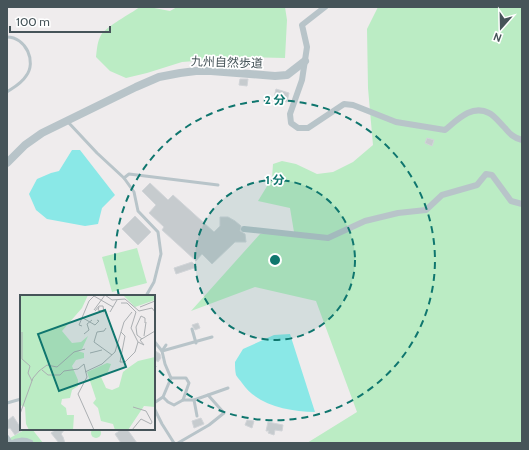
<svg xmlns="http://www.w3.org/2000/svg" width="529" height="450" font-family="Cabin,'Noto Sans JP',sans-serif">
  <rect width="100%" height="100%" fill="#efeced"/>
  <g fill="#bbecc4">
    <path d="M140,7H149L170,11L177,7H285L287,20L285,58L247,57L182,62L147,73L126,78L110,71L96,57C97,50 97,42 101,35C107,26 130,14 140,7Z"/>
    <polygon points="378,7 522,7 522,443 307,443 357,412 316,301 255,287 191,311 260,234 294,232 290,208 258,201 272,178 273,164 282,161 296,164 317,174 333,172 353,162 373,145 368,88 367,29"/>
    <polygon points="137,248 147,283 112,292 102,257"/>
    <circle cx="96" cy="433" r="5"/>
    <polygon points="26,429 32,429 43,443 14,443 10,438"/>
  </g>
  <g fill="#8ae8e7">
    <polygon points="72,150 80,150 115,195 102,208 98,224 85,226 47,219 36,210 29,194 37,179 51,173 59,171"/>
    <path d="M290,334L315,412C288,411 258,406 242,383C240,380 237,377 236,375C235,371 235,366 235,362L243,349L274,335Z"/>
  </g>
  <g fill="#c6cbce" stroke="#d1d4d8">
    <polygon points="240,79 248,79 247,86 239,85"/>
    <polygon points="276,89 289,93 287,102 274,98"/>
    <polygon points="427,138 434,140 432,146 425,143"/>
    <polygon points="150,183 168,200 173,195 214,232 220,226 220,217 228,217 235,221 241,226 240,231 245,234 246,242 235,242 212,264 202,254 196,261 162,230 164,227 149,213 156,205 142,191"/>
    <polygon points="135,216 151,232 138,245 122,229"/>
    <polygon points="192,262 197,267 176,274 174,268"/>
    <polygon points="198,323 200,328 195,330 192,325"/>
    <polygon points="154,350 160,354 161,358 158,362 154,359"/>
    <polygon points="13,416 22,430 15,435 10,428 7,429 7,421"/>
    <polygon points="201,418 204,424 194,428 192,421"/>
    <polygon points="247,420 254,421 252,428 245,425"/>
    <polygon points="268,422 283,425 282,431 275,430 274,435 268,433 269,431 266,431"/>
    <polygon points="57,429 65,429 61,434 63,437 65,443 59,443 51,433"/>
    <polygon points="122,429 127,429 137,443 121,443 115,434"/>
  </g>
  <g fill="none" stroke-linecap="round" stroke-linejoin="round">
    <g stroke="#b8c4c9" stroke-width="3">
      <path d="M7,37C26,37 37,62 26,76C22,83 13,88 7,92"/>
      <polyline points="68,122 97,153 124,178 134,192 138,211 158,232 161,254 154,282 146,296"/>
      <polyline points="124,178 129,174 218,185"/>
      <polyline points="192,329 196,343"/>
      <polyline points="154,341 162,351 166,345"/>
      <polyline points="171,378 186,378 189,383 183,400"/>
      <polyline points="163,397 168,402 174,405 183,400 194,400 228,388"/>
      <polyline points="194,400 197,416"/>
      <polyline points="7,403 21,399"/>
      <polyline points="154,403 163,397 171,378 165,364 162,351 212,337"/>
      <polyline points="154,408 162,424 174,443"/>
      <polyline points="178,443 209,425 224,413 208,395"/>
    </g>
    <g stroke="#b8c4c9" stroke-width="4.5">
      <polyline points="7,437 11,443"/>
      <path d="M11,443C17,439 25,439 31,442V443"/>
    </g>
    <g stroke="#b8c4c9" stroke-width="6">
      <path d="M325,7L302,25L307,47L302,80L290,114L291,123L298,128H308L344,104L353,105L396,122L445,130C457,120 472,104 489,113C495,116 500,123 505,128C510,134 514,138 522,140"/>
      <polyline points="244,229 328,238 365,221 398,213 426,210 442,195 477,185 486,174 492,175 511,201 522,204"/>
    </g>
    <polyline stroke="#b8c4c9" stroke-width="8" points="7,163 25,145 42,133 136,87 159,77 180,73 196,71 211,71 275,76 287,75 305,61"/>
  </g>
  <circle cx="275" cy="260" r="80" fill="#0f766e" fill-opacity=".12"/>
  <g fill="none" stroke="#0f766e" stroke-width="2" stroke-dasharray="7 5">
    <circle cx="275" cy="260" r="80"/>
    <path d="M119 296A160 160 0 1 1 154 365"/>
  </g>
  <g text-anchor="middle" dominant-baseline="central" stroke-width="3.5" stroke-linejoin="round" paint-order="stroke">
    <g font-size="12" fill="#465459" stroke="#fff">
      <text transform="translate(227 62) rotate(2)">九州自然歩道</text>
    </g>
  </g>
  <g transform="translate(20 295)">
    <rect width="135" height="135" fill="#efeced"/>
    <path d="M0,0H68L62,13L42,36L52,48L61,47L68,41L62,54L58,56L64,58V63L56,65L52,71L58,85V91L52,95L50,103L42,104L41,109L46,113L47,120H54L53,135H9L6,129L5,112L0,110ZM103,0H135V5L115,12ZM135,62V112L124,111L108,135H95L93,129L81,126L78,113L73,108L76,104L67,77L87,68L91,69L88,77L81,82L86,93L92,95L99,92L103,77L108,73L118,66Z" fill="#bbecc4"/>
    <path fill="none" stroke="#abafb2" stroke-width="1" d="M74,1L93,12M101,8H107L116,17L111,33L118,47L124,50L120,45L135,36M120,12L135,6M74,15L85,0L92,5L105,4L119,16L132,13L135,17M75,16L79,11H83L84,17L78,15L79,12M90,17L97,5M63,23L75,30L79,26L77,25M62,31L59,30L69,6L75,0M86,33L84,36L77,37L74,47L92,60M2,37V64L10,71L8,78L12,86M101,37L105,41L100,67H105L115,57L118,47M64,39L69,35L67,29L72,25M124,41L126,27M122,44L117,40L116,32L121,21L125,23V28M70,58L82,55M22,75L28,80H40L44,76L58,74L64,69L67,82L58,99L74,135M65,77L82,69L95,57L104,27L112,17M0,119L13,83L19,76L27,70L37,72L54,57L65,54M112,135L121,124L131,129L132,127L126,116L113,112"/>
    <path fill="#0f766e" fill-opacity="0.15" stroke="#0f766e" stroke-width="2" d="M85,15L106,72L39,96L18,39Z"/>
    <rect width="135" height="135" fill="none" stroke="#465459" stroke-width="2"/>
  </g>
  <circle cx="275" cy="260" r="6" fill="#0f766e" stroke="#fff" stroke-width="2"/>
  <g font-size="12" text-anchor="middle" font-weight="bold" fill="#0f766e" stroke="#fff" stroke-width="3.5" stroke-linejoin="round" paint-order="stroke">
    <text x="275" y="104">2 分</text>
    <text x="275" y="184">1 分</text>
  </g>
  <rect width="529" height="450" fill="none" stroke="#465459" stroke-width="16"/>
  <g transform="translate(501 28) rotate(200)" stroke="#ffffff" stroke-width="3" paint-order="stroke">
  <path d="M0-3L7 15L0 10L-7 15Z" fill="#465459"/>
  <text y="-6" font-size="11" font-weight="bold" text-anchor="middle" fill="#465459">N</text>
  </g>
  <path d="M10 26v6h100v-6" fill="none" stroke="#465459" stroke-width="2"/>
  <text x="16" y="26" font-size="12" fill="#465459" stroke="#ffffff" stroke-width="3" paint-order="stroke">100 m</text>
</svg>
